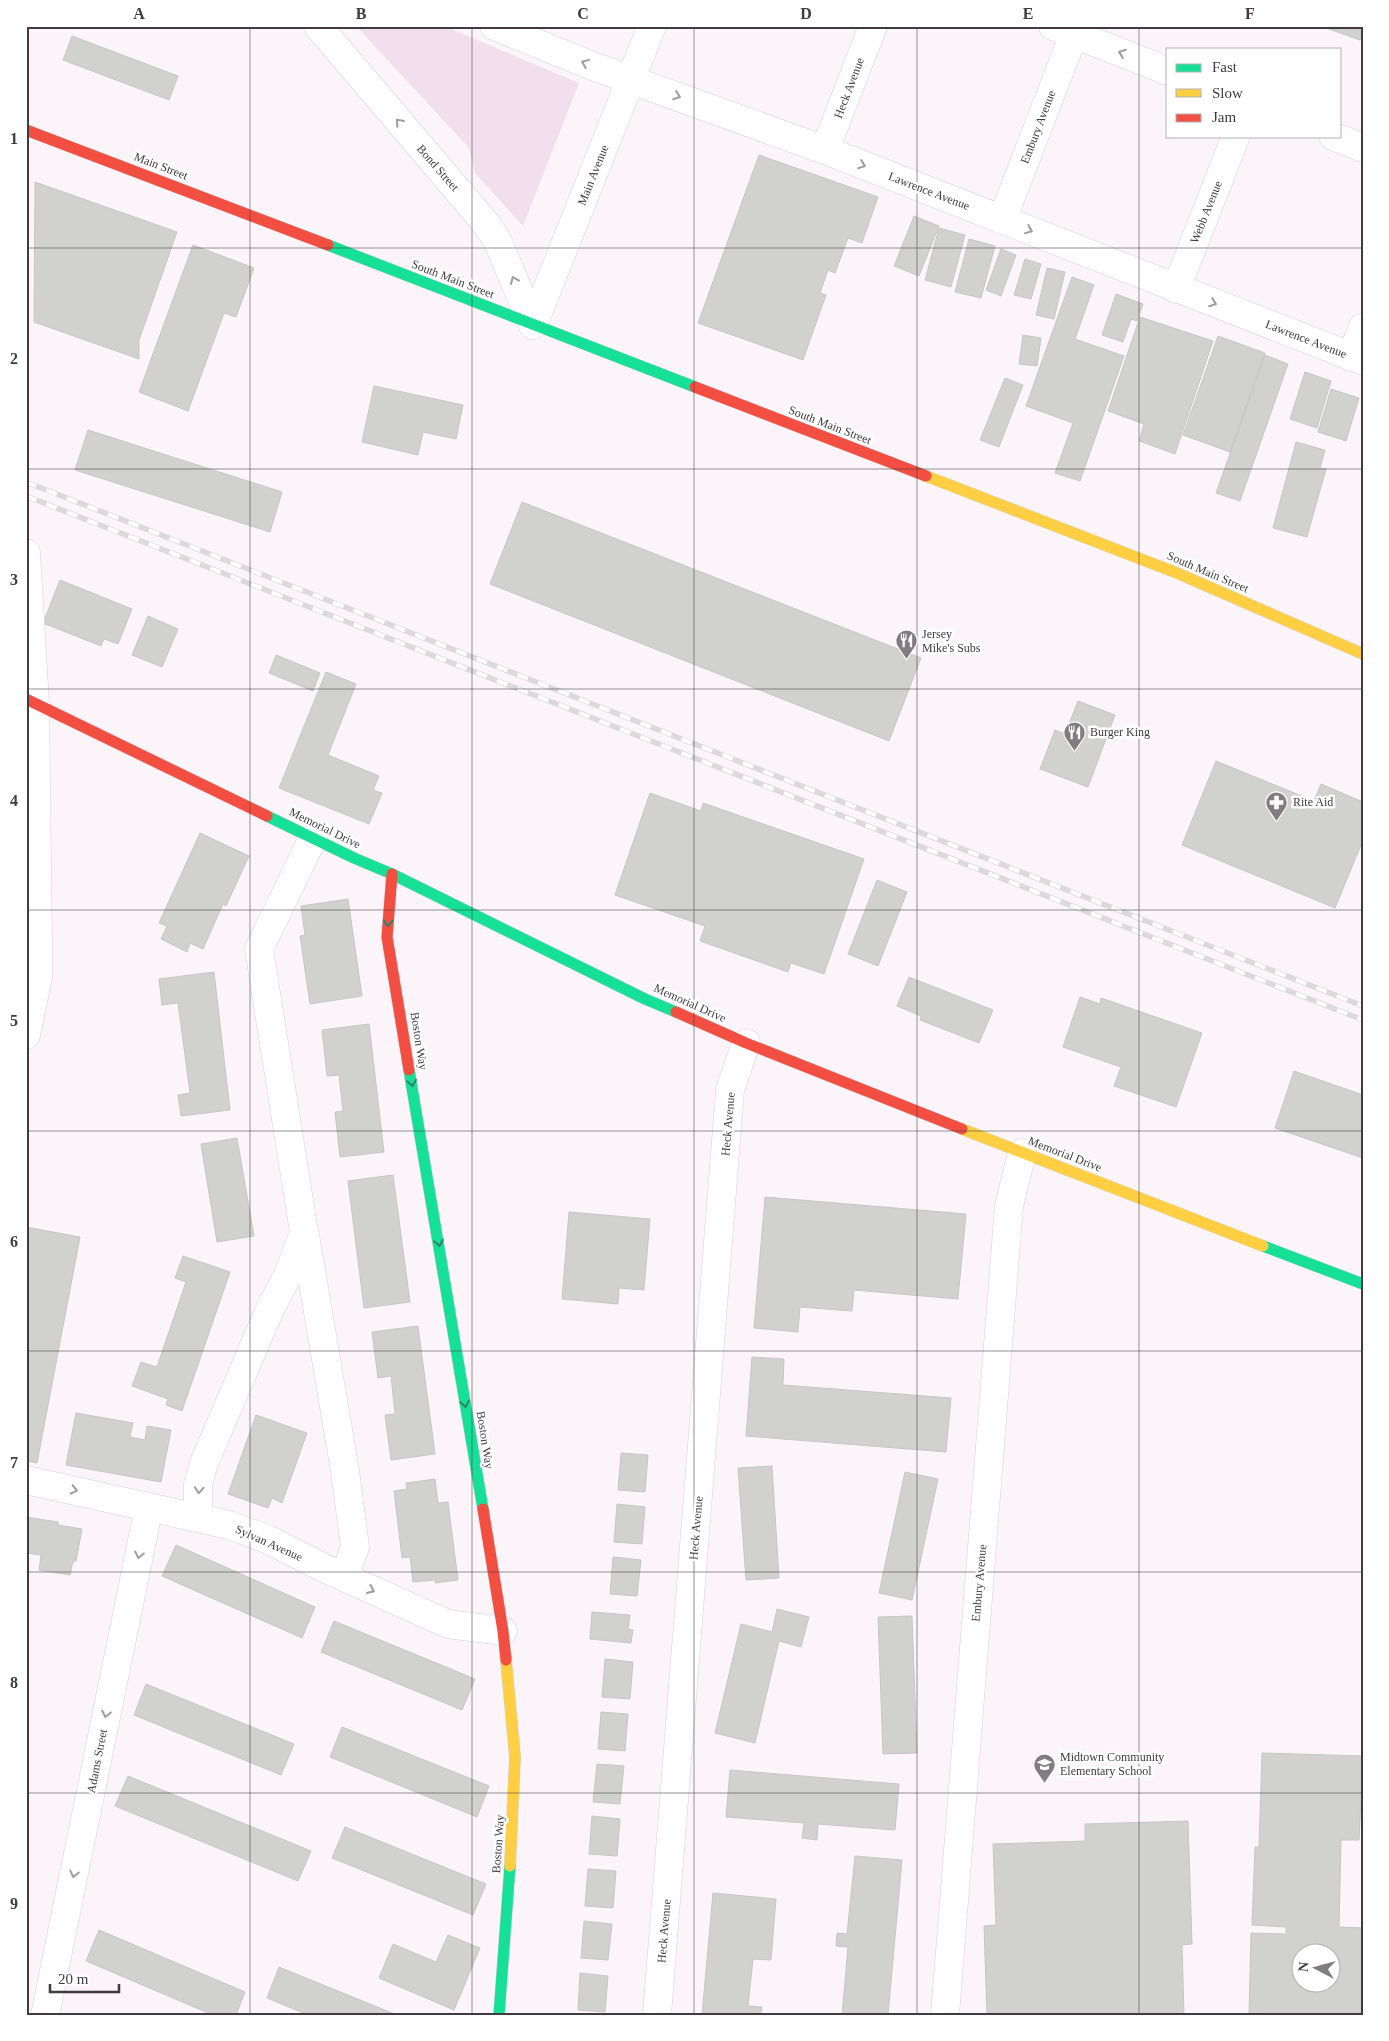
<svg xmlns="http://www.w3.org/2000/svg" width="1389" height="2041" font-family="'Times New Roman',serif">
  <rect width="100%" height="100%" fill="#fbf5f9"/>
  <polygon fill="#f1e0eb" points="356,26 444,26 579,83 523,226 475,173 469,148"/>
  <g fill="#d1d2cf" stroke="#c7c6c6" fill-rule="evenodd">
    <polygon points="1330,26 1363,26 1363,32 1360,40 1329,29"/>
    <polygon points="72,36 178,76 169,100 63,60"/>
    <polygon points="759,155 878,197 862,243 848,238 835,273 828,270 820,293 826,295 803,360 698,323"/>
    <polygon points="35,182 177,232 139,340 139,359 34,322"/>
    <polygon points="914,216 939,226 919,276 894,266"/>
    <polygon points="939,228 965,235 951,287 925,280"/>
    <polygon points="969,239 995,246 981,298 955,292"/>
    <polygon points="193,245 254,268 236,317 224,313 188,411 139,392"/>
    <polygon points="1001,249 1016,255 1001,296 986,290"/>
    <polygon points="1025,259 1041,264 1031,299 1014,295"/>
    <polygon points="1047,268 1065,272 1054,319 1036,315"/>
    <polygon points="1072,277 1094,285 1075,339 1124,356 1080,481 1055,473 1073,423 1026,406"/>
    <polygon points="1116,294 1143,304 1137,321 1131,319 1123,342 1102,335"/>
    <polygon points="1140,317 1213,341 1175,454 1139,441 1144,424 1108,411"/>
    <polygon points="1023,335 1041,338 1037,366 1019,364"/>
    <polygon points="1218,336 1265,353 1230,452 1183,435"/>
    <polygon points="1265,355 1288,364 1240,501 1216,493"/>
    <polygon points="1305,372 1331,381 1317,428 1290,419"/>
    <polygon points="1005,378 1023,385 999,447 980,440"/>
    <polygon points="374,386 463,405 456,439 423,432 418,455 362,442"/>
    <polygon points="1331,389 1359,398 1346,441 1318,432"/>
    <polygon points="88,430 282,492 270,532 75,470"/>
    <polygon points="1296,442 1325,450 1320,468 1326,469 1307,537 1273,528"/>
    <polygon points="522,502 921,658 889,741 490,584"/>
    <polygon points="60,580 132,609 118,644 104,639 101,646 43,623"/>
    <polygon points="148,616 178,629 162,667 132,655"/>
    <polygon points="276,655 320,673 313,691 269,673"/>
    <polygon points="326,672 356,684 328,755 379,776 373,790 382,793 369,824 279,788"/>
    <polygon points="1078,701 1115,715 1088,787 1040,769 1055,730 1065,734"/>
    <polygon points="1216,761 1314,801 1321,784 1363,802 1363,840 1335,908 1182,845"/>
    <polygon points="650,793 701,811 703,803 864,859 824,974 791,963 788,972 700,941 705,926 615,895"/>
    <polygon points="200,833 249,856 226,906 223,904 203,949 190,943 187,952 161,939 167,926 159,923"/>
    <polygon points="877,880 907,892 878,966 848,954"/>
    <polygon points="348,899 362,996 310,1004 300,936 305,935 301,906"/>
    <polygon points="214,972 230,1110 181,1116 178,1095 190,1093 178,1003 162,1005 159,979"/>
    <polygon points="909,977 993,1010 979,1043 920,1020 921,1016 897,1006"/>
    <polygon points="1080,997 1100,1004 1101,998 1202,1033 1176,1107 1114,1086 1121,1067 1063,1047"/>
    <polygon points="369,1024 384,1152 340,1157 335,1112 343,1111 339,1075 327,1076 322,1030"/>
    <polygon points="1294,1071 1363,1095 1363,1158 1275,1128"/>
    <polygon points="237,1138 254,1236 217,1242 201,1144"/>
    <polygon points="393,1175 410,1302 364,1308 348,1181"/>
    <polygon points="765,1197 966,1214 958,1299 854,1290 852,1311 800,1307 798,1332 754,1328"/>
    <polygon points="569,1212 650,1219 644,1290 619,1288 618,1304 562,1299"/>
    <polygon points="26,1227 80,1237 37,1463 26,1461"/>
    <polygon points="183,1256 230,1272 182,1411 166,1405 168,1399 132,1386 141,1362 157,1367 186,1282 175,1278"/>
    <polygon points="418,1326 435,1454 391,1460 385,1415 395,1414 391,1376 378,1378 372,1332"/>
    <polygon points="752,1357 784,1359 783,1385 951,1398 946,1452 746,1436"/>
    <polygon points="76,1413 133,1423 130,1437 145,1440 147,1426 171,1430 161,1482 66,1465"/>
    <polygon points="256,1415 307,1433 282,1503 272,1498 268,1508 228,1494"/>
    <polygon points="621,1453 648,1455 645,1492 618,1490"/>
    <polygon points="772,1466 779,1578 746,1580 738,1468"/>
    <polygon points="905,1472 938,1479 912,1600 879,1593"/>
    <polygon points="435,1479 438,1503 448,1502 458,1580 435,1583 435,1580 413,1582 410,1557 402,1558 394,1491 407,1489 406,1483"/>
    <polygon points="617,1504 645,1507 642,1544 614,1542"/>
    <polygon points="26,1517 58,1522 58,1525 82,1529 76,1561 73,1561 70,1575 39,1570 41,1555 26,1553"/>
    <polygon points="176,1545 315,1607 302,1638 162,1576"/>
    <polygon points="613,1557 641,1560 637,1596 610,1594"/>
    <polygon points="777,1609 809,1617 801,1647 779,1641 755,1743 715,1733 741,1624 772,1632"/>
    <polygon points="592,1612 630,1615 628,1629 633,1630 631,1643 590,1639"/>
    <polygon points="912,1616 917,1753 883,1754 878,1617"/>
    <polygon points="334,1621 475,1679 462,1710 321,1652"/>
    <polygon points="605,1659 633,1662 630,1699 602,1697"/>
    <polygon points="146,1684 294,1744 281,1775 134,1715"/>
    <polygon points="601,1712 628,1714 625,1751 598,1749"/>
    <polygon points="342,1727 489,1786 477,1817 330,1757"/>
    <path d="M1262,1753L1363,1756V1800H1361L1359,1840H1341L1339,1927L1363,1928V2015H1249L1251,1933L1286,1934V1927L1252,1925L1255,1847H1259ZM1302,1954H1332V1984H1302Z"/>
    <polygon points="597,1764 624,1766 620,1804 593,1802"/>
    <polygon points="730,1770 899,1784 895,1830 818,1824 817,1840 802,1838 804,1823 726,1817"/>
    <polygon points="128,1776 311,1851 298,1881 115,1806"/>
    <polygon points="592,1816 620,1819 617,1856 589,1854"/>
    <polygon points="1188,1821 1192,1944 1182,1945 1184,2015 987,2015 984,1926 996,1925 993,1844 1085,1841 1085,1824"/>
    <polygon points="345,1827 486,1884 473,1915 332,1858"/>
    <polygon points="855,1856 902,1860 888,2015 842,2015 848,1947 836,1946 837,1933 847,1934"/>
    <polygon points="588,1869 616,1871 613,1908 585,1906"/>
    <polygon points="713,1893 776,1899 771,1960 753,1959 748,2006 762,2007 761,2015 702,2015"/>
    <polygon points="584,1921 612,1924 608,1960 581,1958"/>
    <polygon points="99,1930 245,1992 236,2015 213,2015 86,1961"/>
    <polygon points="448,1935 480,1948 454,2010 379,1978 393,1944 436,1962"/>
    <polygon points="279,1967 397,2015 308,2015 267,1998"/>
    <polygon points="580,1973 608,1976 605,2012 578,2010"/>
  </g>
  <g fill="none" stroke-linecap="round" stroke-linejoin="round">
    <defs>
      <g id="street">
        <polyline points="318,26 488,226 498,242 533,325"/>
        <polyline points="494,26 595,67 825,150 1363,361"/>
        <polyline points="1053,26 1168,71"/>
        <polyline points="1333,136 1363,148"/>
        <polyline points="825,150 873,26"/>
        <polyline points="1002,220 1074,34"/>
        <polyline points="1176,289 1236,136"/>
        <polyline points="533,325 652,26"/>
        <polyline points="1351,357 1363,327"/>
        <polyline points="26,553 35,703 38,941 38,977 26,1035"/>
        <polyline points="305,1235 345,1471 355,1547 344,1577"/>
        <polyline points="26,1480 229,1525 267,1539 326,1569 448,1624 503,1631"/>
        <polyline points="198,1517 198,1484 204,1463 270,1309 288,1275 304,1232 259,949 313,838"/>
        <polyline points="45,2015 149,1507"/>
        <polyline points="657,2015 730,1090 746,1043"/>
        <polyline points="945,2015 1009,1206 1022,1153"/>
      </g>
      <g id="fast">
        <polyline points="328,245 695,387"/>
        <polyline points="267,816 354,858 392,874 645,999 676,1012"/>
        <polyline points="409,1070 483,1509"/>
        <polyline points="1263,1246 1363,1284"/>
        <polyline points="499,2015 510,1866"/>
      </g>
      <g id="slow">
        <polyline points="926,476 1177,573 1363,654"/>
        <polyline points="962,1129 1263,1246"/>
        <polyline points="506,1660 515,1757 510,1866"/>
      </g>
      <g id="jam">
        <polyline points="26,130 328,245"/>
        <polyline points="695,387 926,476"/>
        <polyline points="26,699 267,816"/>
        <polyline points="392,874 387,937 409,1070"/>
        <polyline points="676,1012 746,1043 962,1129"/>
        <polyline points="483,1509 503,1631 506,1660"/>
      </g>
    </defs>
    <use href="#street" stroke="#d6d1d5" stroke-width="29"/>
    <use href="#fast" stroke="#d6d1d5" stroke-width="12"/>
    <use href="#slow" stroke="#d6d1d5" stroke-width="12"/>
    <use href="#jam" stroke="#d6d1d5" stroke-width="12"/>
    <use href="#street" stroke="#fefefe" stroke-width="28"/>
    <use href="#fast" stroke="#16e098" stroke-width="11"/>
    <use href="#slow" stroke="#ffcf43" stroke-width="11"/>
    <use href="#jam" stroke="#f24e42" stroke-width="11"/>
    <defs>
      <g id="rail">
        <polyline points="26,482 1363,1006"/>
        <polyline points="26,496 1363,1020"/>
      </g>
    </defs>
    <use href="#rail" stroke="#dbd9da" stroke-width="5.5"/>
    <use href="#rail" stroke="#fff" stroke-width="4" stroke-dasharray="11" stroke-linecap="butt"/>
  </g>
  <defs><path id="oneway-chevron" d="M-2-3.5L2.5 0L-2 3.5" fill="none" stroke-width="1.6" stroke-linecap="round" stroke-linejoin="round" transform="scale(1.25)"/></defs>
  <g stroke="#9e9c9e">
    <use href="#oneway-chevron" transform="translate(1122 53) rotate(-159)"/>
    <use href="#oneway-chevron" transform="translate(585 63) rotate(-158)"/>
    <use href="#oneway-chevron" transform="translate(677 96) rotate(20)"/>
    <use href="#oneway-chevron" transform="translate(399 122) rotate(-131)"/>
    <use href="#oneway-chevron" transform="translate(862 165) rotate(21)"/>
    <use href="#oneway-chevron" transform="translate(1029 230) rotate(22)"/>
    <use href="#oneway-chevron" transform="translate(514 280) rotate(-113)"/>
    <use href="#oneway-chevron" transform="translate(1213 303) rotate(21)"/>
    <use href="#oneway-chevron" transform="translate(74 1490) rotate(13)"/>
    <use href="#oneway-chevron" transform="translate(199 1490) rotate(94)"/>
    <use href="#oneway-chevron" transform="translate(139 1555) rotate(102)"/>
    <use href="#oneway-chevron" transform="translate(371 1590) rotate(24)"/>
    <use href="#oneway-chevron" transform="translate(106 1714) rotate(101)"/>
    <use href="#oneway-chevron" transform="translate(74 1874) rotate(102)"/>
  </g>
  <g stroke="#2d8566">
    <use href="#oneway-chevron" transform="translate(388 923) rotate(94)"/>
    <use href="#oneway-chevron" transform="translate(412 1083) rotate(81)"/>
    <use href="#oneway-chevron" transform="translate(439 1243) rotate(81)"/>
    <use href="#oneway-chevron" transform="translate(465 1404) rotate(81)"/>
  </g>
  <path fill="none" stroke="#3f3b3e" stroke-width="1" stroke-opacity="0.55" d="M250,26V2015M472,26V2015M694,26V2015M917,26V2015M1139,26V2015M26,248H1363M26,469H1363M26,689H1363M26,910H1363M26,1131H1363M26,1351H1363M26,1572H1363M26,1793H1363"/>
  <defs>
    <symbol id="restaurant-pin" viewBox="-11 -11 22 30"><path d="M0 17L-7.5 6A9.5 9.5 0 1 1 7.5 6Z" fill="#817c7f" stroke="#fff"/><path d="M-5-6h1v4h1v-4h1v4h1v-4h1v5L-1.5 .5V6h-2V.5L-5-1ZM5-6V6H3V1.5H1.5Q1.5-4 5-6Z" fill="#fff"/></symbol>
    <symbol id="pharmacy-pin" viewBox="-11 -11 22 30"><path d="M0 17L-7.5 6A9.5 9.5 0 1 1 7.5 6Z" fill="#817c7f" stroke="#fff"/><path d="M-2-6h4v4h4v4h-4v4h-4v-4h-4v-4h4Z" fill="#fff"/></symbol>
    <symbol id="school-pin" viewBox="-11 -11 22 30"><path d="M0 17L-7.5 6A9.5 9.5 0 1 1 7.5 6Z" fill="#817c7f" stroke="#fff"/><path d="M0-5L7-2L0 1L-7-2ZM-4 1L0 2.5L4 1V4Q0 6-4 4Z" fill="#fff"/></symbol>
  </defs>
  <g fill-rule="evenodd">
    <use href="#restaurant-pin" x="894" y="628" width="25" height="34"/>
    <use href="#restaurant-pin" x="1062" y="720" width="25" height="34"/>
    <use href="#pharmacy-pin" x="1264" y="790" width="25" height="34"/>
    <use href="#school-pin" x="1032" y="1752" width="25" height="34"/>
  </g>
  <g text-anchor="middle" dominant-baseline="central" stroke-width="5" stroke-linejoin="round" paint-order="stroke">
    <g font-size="12" fill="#3f3b3e" stroke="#fff">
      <text transform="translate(849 88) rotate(-69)">Heck Avenue</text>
      <text transform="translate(1038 127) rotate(-69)">Embury Avenue</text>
      <text transform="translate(161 166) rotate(21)">Main Street</text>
      <text transform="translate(438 168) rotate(49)">Bond Street</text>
      <text transform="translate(593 175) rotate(-68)">Main Avenue</text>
      <text transform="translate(929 191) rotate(21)">Lawrence Avenue</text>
      <text transform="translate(1206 212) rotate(-68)">Webb Avenue</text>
      <text transform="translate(453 279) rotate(21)">South Main Street</text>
      <text transform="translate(1306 339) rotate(21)">Lawrence Avenue</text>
      <text transform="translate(830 425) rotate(21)">South Main Street</text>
      <text transform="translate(1208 572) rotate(23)">South Main Street</text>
      <text transform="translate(325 828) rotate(26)">Memorial Drive</text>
      <text transform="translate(690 1003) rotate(24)">Memorial Drive</text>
      <text transform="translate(419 1041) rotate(81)">Boston Way</text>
      <text transform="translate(728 1124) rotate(-85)">Heck Avenue</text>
      <text transform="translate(1065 1154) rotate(21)">Memorial Drive</text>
      <text transform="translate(485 1440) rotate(81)">Boston Way</text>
      <text transform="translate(696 1528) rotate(-85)">Heck Avenue</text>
      <text transform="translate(269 1543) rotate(24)">Sylvan Avenue</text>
      <text transform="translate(979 1583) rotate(-85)">Embury Avenue</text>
      <text transform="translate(97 1761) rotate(-79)">Adams Street</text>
      <text transform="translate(498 1844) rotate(-86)">Boston Way</text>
      <text transform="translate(664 1931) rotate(-85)">Heck Avenue</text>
    </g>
    <g font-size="12" fill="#3f3b3e" stroke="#fff" text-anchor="start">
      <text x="922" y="634">Jersey<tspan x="922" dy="14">Mike's Subs</tspan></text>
      <text x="1090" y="732">Burger King</text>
      <text x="1293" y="802">Rite Aid</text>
      <text x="1060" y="1757">Midtown Community<tspan x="1060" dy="14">Elementary School</tspan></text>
    </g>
  </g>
  <rect width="1389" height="2041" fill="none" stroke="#ffffff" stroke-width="55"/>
  <rect x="1166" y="48" width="175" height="90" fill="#ffffff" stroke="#b2b1b2"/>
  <rect x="1176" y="64" width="25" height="8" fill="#16e098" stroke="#b2b1b2"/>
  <text x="1212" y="72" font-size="15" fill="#3f3b3e">Fast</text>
  <rect x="1176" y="89" width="25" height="8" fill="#ffcf43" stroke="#b2b1b2"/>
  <text x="1212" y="98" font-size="15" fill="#3f3b3e">Slow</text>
  <rect x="1176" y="114" width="25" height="8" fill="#f24e42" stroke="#b2b1b2"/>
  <text x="1212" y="122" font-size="15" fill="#3f3b3e">Jam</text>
  <g transform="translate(1316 1968) rotate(276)"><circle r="24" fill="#ffffff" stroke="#b2b1b2"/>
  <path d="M0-4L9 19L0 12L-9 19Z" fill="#817c7f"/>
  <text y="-8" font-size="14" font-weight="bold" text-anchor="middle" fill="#3f3b3e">N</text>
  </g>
  <path d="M50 1984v8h69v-8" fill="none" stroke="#3f3b3e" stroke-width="2.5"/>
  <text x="58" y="1984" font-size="15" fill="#3f3b3e" stroke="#ffffff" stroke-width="4" paint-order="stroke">20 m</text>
  <rect x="28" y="28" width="1334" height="1986" fill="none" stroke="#3f3b3e" stroke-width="2"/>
  <g font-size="16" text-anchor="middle" font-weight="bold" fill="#3f3b3e">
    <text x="139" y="19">A</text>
    <text x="361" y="19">B</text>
    <text x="583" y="19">C</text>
    <text x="806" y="19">D</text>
    <text x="1028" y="19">E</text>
    <text x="1250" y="19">F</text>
    <text x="14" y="144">1</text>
    <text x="14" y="364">2</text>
    <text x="14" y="585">3</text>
    <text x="14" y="806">4</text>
    <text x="14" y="1026">5</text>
    <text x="14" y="1247">6</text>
    <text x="14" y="1468">7</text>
    <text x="14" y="1688">8</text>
    <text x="14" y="1909">9</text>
  </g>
</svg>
